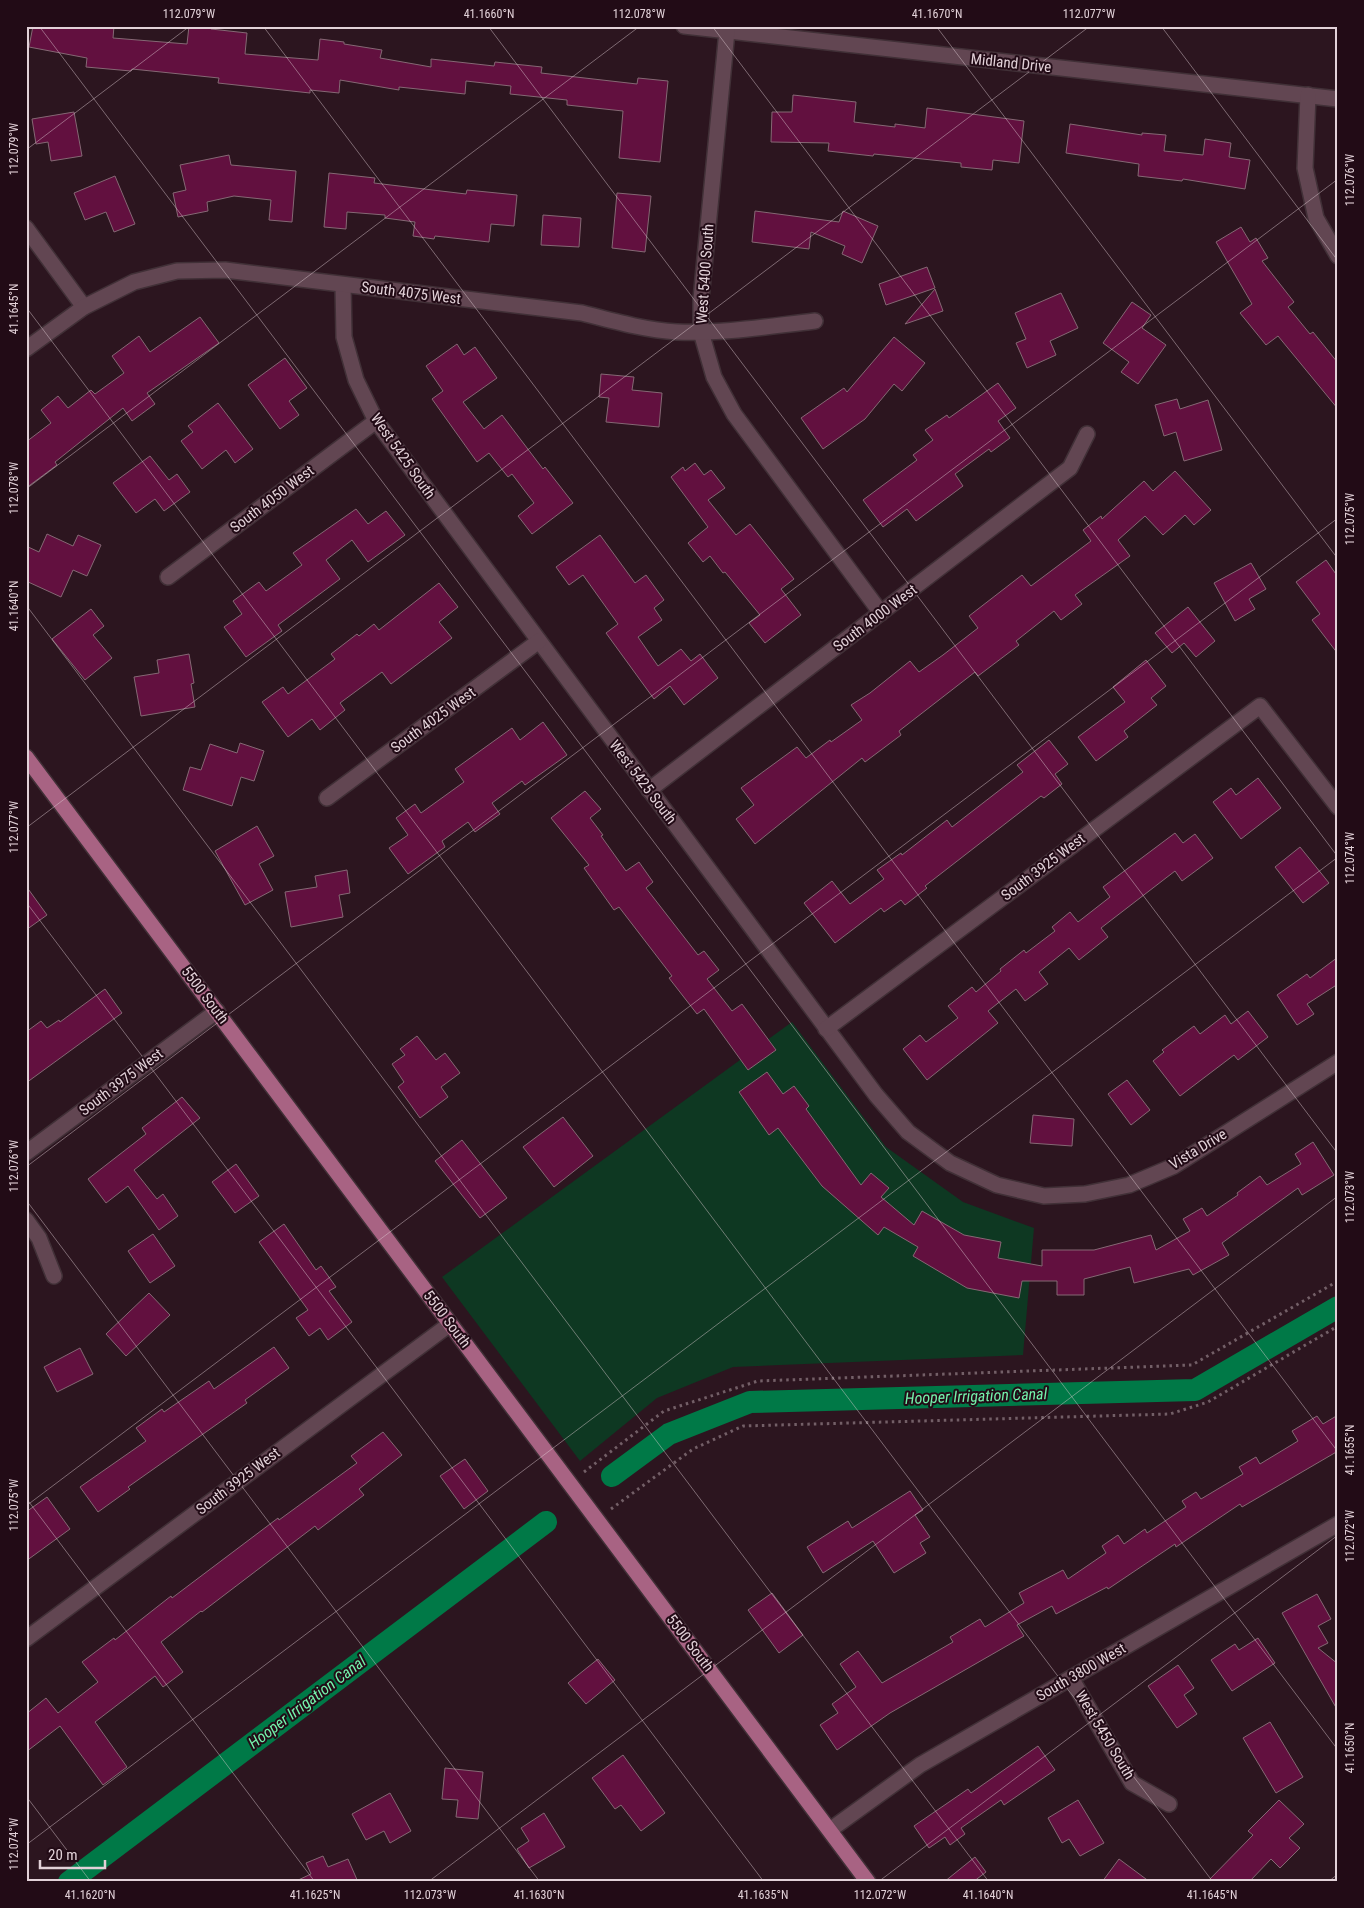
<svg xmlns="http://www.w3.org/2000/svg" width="1364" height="1908" font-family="'Roboto Condensed',sans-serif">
  <rect width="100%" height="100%" fill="#2c151f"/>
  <polygon fill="#0e3822" points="792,1022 886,1147 963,1202 1034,1228 1023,1355 733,1367 657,1398 580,1461 442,1277"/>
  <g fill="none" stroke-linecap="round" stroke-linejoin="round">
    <g stroke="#007947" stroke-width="22">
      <polyline points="612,1476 669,1434 750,1402 1195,1390 1338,1307"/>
      <polyline points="69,1882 546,1522"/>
    </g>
  </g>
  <g fill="#62103f" stroke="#856874">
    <polygon points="33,26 114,26 113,38 187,44 189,26 203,26 212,27 211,29 247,33 245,54 318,60 320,39 344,42 344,44 382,50 380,58 431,67 431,59 494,66 495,62 542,67 541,73 637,84 638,78 668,81 660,162 619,158 623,111 567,105 567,100 510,94 511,86 466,81 465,94 399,87 399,90 340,80 339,93 310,90 310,93 218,83 219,78 132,69 131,71 86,67 87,58 29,47"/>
    <polygon points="793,95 856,102 854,122 895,127 895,124 925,128 927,108 1024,121 1019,163 993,160 992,170 961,167 961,163 874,154 873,156 828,151 829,143 771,142 772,112 792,112"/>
    <polygon points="74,112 82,156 51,161 48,142 36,144 32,119"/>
    <polygon points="1070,124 1142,135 1142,133 1166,135 1164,151 1203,155 1205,139 1231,143 1229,157 1250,160 1245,189 1183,179 1182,181 1138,176 1139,164 1066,153"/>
    <polygon points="229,155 231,165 296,171 292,222 269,220 271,200 234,196 207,202 208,211 178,217 173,193 186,190 180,165"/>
    <polygon points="329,173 375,178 374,183 466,194 467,190 517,195 514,226 491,224 489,242 435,236 434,239 413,236 415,222 385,218 385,215 347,212 346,229 324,227"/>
    <polygon points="115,176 135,224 114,232 106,212 85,220 74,193"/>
    <polygon points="617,193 651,196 645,252 612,248"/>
    <polygon points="755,211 839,222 843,211 878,226 862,263 842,254 845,246 811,232 809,249 752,242"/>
    <polygon points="543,215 581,218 579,247 541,245"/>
    <polygon points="1241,227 1250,242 1256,238 1268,258 1262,261 1294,302 1288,307 1310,334 1313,332 1338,363 1338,409 1278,336 1266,345 1240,313 1252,304 1216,242"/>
    <polygon points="927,267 935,288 886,305 879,284"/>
    <polygon points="935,289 943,311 905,324"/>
    <polygon points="1061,293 1078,328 1050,341 1056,355 1027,368 1016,343 1026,339 1015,313"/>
    <polygon points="1132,302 1151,315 1142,328 1166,345 1138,384 1121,372 1129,362 1103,343"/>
    <polygon points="200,317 219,343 147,393 155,404 132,421 123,408 55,462 57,465 26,488 26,442 51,423 41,410 58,396 68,408 91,390 95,394 124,373 112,356 139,336 150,352"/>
    <polygon points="894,337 925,363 902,391 894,384 865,419 823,449 801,418 844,388 847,392"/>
    <polygon points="457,344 464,355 475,347 497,378 463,402 484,429 502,415 543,469 545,467 573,503 532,534 518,516 534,503 512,474 508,477 489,453 477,462 432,399 443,391 426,366"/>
    <polygon points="285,358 307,388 289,401 299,415 280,429 248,385"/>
    <polygon points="601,374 634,377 632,390 662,393 659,427 606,422 609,398 599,397"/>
    <polygon points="998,383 1016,408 998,421 1010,438 991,452 989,449 955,474 963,486 916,521 907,509 883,527 863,500 917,460 913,455 933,440 925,430 947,415 949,418"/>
    <polygon points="1177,399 1180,409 1208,400 1222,450 1184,461 1176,432 1164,436 1155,405"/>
    <polygon points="218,403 253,449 235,463 226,450 202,469 181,441 193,432 188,426"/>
    <polygon points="150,456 169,480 177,474 190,492 164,511 155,499 136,513 113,483"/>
    <polygon points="695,463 704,475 711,470 725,488 708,500 736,535 750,524 794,579 781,589 801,615 765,643 749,623 760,615 725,572 723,573 710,556 703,562 688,543 708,527 671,477 683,467 685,471"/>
    <polygon points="1175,471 1211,510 1194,525 1185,515 1163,535 1145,516 1118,540 1130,556 1075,595 1082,604 1061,620 1054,611 1016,641 1019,645 978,676 975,672 899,731 901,735 865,762 862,758 755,844 736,819 754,805 741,788 797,747 806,758 830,740 831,742 862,720 851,705 870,693 910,661 919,672 943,655 978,628 969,616 1022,575 1031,586 1091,541 1083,530 1101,516 1102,519 1144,481 1153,491"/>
    <polygon points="356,509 368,524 386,511 405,535 368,562 352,540 326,560 340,579 278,625 282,631 246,657 224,627 242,614 233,601 259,582 266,591 302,565 293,553"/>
    <polygon points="47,534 73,546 78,535 101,545 87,576 73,570 61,597 26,581 26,546 39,552"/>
    <polygon points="600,535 635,583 646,575 664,600 654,608 662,620 638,637 658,666 681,649 691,661 700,654 718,678 684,705 670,686 654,699 606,633 618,624 583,575 569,585 556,567"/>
    <polygon points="1326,560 1338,577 1338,654 1312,620 1320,614 1296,582"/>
    <polygon points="1251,563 1266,589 1249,599 1255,609 1235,621 1214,583"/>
    <polygon points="439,583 458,607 439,622 452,638 391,684 382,672 340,703 345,710 320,730 312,719 288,737 262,702 283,687 288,694 335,659 331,654 357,634 359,636 374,624 379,630"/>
    <polygon points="1188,607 1215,641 1196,657 1184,643 1172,653 1155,633"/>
    <polygon points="91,609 104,626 93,635 112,658 85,680 52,639"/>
    <polygon points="189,654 194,683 191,684 195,707 141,716 134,677 159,673 157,660"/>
    <polygon points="1146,660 1166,686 1151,698 1157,705 1124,731 1128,737 1096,761 1078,737 1125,702 1113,687"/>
    <polygon points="543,722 567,755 525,785 522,781 492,803 500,814 475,832 468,822 442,841 445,847 408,874 389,848 408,835 396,818 415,804 421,813 464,782 455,769 512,728 520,740"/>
    <polygon points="1049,740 1068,764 1055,774 1062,784 1044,798 1041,796 925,886 927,888 905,905 901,900 884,912 881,908 835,943 804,903 832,881 850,904 884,879 877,870 901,853 902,855 947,820 952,827 1023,772 1017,765"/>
    <polygon points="240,743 264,751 254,781 241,777 232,806 183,790 190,767 201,770 210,744 237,753"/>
    <polygon points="1258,778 1281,808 1241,839 1213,802 1231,788 1236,795"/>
    <polygon points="585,791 601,809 590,818 603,835 601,836 626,871 639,862 653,882 646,888 698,955 704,951 719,970 707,979 732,1011 742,1004 776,1050 748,1070 704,1009 697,1014 669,978 672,976 619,907 614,910 584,868 589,865 551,818"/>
    <polygon points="257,826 274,856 259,864 273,890 245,905 215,851"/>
    <polygon points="1175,833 1183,843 1195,834 1213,858 1182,881 1175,871 1101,928 1108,937 1079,960 1069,948 1039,972 1048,984 1025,1001 1016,989 988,1011 998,1023 927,1080 903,1049 920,1035 926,1042 958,1018 948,1006 972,987 976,992 1001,971 1000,969 1024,950 1026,953 1055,931 1052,927 1070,912 1078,922 1110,897 1103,887"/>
    <polygon points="1300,847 1329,883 1303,903 1275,867"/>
    <polygon points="347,870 350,893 339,895 343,917 291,927 285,892 317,887 315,876"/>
    <polygon points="26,886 47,915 26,930"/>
    <polygon points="1338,957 1338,984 1307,1004 1314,1014 1297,1025 1277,995 1307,974 1310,978"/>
    <polygon points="105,989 122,1013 26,1083 26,1032 41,1021 47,1028 59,1020 60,1022"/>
    <polygon points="1248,1011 1268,1037 1238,1060 1234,1055 1180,1096 1153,1061 1164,1052 1162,1050 1194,1026 1200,1034 1225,1015 1231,1024"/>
    <polygon points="417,1036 436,1060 445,1053 460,1073 441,1087 448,1097 420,1118 398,1087 404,1082 392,1064 405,1055 400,1049"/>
    <polygon points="767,1072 783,1094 794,1086 809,1106 806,1109 861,1185 871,1173 889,1188 881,1197 914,1225 922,1211 964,1235 1001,1242 998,1258 1042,1266 1042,1250 1094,1250 1151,1235 1156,1250 1190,1231 1183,1219 1202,1208 1207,1216 1238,1195 1237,1193 1260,1176 1267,1185 1301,1164 1295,1154 1313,1142 1334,1175 1302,1195 1298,1188 1222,1243 1229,1255 1193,1275 1189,1269 1134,1283 1130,1267 1084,1279 1084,1295 1057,1295 1057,1281 1022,1281 1019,1298 967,1288 913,1256 918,1247 884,1227 878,1235 822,1186 778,1128 769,1135 739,1092"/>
    <polygon points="1127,1080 1150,1110 1131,1125 1108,1094"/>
    <polygon points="182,1097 200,1118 134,1170 157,1199 163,1194 178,1216 159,1230 128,1186 106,1203 88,1179 146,1134 142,1128"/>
    <polygon points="1033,1115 1074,1119 1072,1146 1030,1143"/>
    <polygon points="563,1117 593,1156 554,1187 523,1147"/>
    <polygon points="462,1140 507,1198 480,1218 435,1161"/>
    <polygon points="236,1164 259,1196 235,1213 212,1182"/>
    <polygon points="284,1224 316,1270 321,1266 336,1287 329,1291 352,1322 328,1340 320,1328 309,1336 296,1318 308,1310 259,1242"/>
    <polygon points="153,1234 175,1266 150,1283 128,1251"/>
    <polygon points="149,1293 170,1315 126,1356 106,1334"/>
    <polygon points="274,1347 289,1368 245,1400 247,1403 128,1487 130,1489 98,1512 80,1487 146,1441 136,1428 162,1409 164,1412 209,1381 214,1389"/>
    <polygon points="80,1348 93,1374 57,1392 44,1367"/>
    <polygon points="1338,1415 1338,1451 1242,1507 1240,1504 1176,1547 1175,1544 1108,1589 1107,1587 1056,1614 1052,1606 1017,1625 1024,1636 890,1713 837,1750 820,1725 838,1713 832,1704 856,1687 840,1664 858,1651 882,1683 953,1642 950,1637 980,1619 985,1627 1024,1603 1019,1593 1063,1570 1068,1579 1106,1553 1102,1546 1118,1535 1124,1544 1145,1529 1147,1533 1186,1507 1182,1501 1196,1492 1201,1499 1243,1474 1239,1467 1256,1457 1260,1464 1298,1441 1292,1431 1317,1416 1323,1424"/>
    <polygon points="383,1432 402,1455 359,1489 364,1495 318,1530 315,1526 202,1612 201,1611 161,1642 183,1672 163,1687 155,1676 95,1722 127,1767 103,1785 60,1726 26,1752 26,1714 46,1698 58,1713 98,1682 82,1662 114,1638 115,1640 171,1596 172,1598 278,1518 279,1520 357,1463 351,1456"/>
    <polygon points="465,1459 488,1491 464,1509 440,1476"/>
    <polygon points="910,1491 923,1510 915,1515 930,1537 920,1543 926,1553 894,1573 873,1541 823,1573 807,1547 848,1521 852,1528"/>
    <polygon points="47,1497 70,1529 26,1561 26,1512"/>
    <polygon points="772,1593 803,1635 779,1653 748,1610"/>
    <polygon points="1317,1594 1331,1619 1318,1626 1328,1643 1318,1648 1338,1664 1338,1711 1282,1613"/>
    <polygon points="1258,1638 1275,1663 1232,1691 1211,1660 1235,1644 1239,1650"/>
    <polygon points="598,1659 615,1680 586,1704 568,1683"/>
    <polygon points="1178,1665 1194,1688 1184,1695 1197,1714 1177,1728 1148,1686"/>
    <polygon points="1270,1722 1303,1777 1276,1793 1243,1738"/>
    <polygon points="1038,1746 1055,1770 1004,1805 1001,1800 961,1828 965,1834 950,1845 945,1837 929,1848 914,1826 968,1789 971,1793"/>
    <polygon points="623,1755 665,1813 641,1831 621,1805 615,1809 592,1778"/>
    <polygon points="445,1768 483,1772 478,1819 456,1817 458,1800 442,1799"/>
    <polygon points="390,1793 411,1831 390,1843 384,1831 366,1840 352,1814"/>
    <polygon points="1078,1800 1104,1843 1080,1856 1069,1839 1062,1843 1048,1818"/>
    <polygon points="1279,1800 1304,1824 1289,1838 1300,1848 1280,1868 1271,1859 1249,1882 1207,1882 1253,1835 1248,1831"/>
    <polygon points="544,1813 565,1847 529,1868 517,1849 529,1841 521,1828"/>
    <polygon points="323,1856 328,1867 348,1859 358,1882 294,1882 311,1874 306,1863"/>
    <polygon points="975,1857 986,1872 973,1882 944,1882"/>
    <polygon points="1119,1859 1150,1882 1102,1882"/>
  </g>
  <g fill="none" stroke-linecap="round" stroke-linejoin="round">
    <defs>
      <g id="minor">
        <polyline points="684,26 1338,99"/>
        <polyline points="727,31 701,299 701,332 714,377 734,414 881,613"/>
        <polyline points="1308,95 1305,168 1316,218 1338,256"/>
        <polyline points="26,228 84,307"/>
        <polyline points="343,285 344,337 356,380 376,421 876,1095 908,1132 950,1163 997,1185 1044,1196 1085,1194 1129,1185 1174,1166 1338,1062"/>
        <path d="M26,349L84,307L134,282L177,271L225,270L582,313C613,321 645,330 677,332C723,334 770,326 815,321"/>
        <polyline points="168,577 376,421"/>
        <polyline points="649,790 1070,468 1087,434"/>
        <polyline points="327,798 539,641"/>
        <polyline points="826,1029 1260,706 1338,807"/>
        <polyline points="26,1153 217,1011"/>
        <polyline points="26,1220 39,1238 54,1276"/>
        <polyline points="26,1639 450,1324"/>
        <polyline points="1071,1678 1132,1783 1169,1804"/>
        <polyline points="830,1830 920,1765 1338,1524"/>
      </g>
      <polyline id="major" points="26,757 868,1882"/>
    </defs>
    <use href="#minor" stroke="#413037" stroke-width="18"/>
    <use href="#major" stroke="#413037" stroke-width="18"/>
    <g stroke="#735f67" stroke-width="3" stroke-dasharray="2.5 4" stroke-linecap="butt">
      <polyline points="584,1472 664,1411 758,1381 1192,1365 1338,1281"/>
      <polyline points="611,1509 693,1449 743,1426 1170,1414 1208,1402 1338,1326"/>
    </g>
    <use href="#minor" stroke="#624652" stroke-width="15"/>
    <use href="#major" stroke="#a86383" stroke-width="15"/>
  </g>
  <path fill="none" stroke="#e2d1d8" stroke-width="1" stroke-opacity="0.45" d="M39,26L1338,1750M263,26L1338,1452M488,26L1338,1154M712,26L1338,857M936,26L1338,559M1161,26L1338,261M26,150L190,26M26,307L1213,1882M26,489L640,26M26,605L989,1882M26,828L1090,26M26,902L764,1882M26,1167L1338,179M26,1200L540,1882M26,1498L315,1882M26,1506L1338,518M26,1796L91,1882M26,1845L1338,857M428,1882L1338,1196M878,1882L1338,1535M1328,1882L1338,1874"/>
  <g text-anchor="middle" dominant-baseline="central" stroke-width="4" stroke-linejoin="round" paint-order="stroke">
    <g font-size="15" fill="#e2d1d8" stroke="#220b16">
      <text transform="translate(1011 63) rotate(6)">Midland Drive</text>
      <text transform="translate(705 274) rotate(-86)">West 5400 South</text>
      <text transform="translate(411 293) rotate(7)">South 4075 West</text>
      <text transform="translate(403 456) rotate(55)">West 5425 South</text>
      <text transform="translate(272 499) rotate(-37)">South 4050 West</text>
      <text transform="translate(875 618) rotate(-37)">South 4000 West</text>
      <text transform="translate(433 720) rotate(-36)">South 4025 West</text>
      <text transform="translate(643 782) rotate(53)">West 5425 South</text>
      <text transform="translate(1043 867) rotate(-37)">South 3925 West</text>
      <text transform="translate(205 995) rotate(53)">5500 South</text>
      <text transform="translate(121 1082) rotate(-37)">South 3975 West</text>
      <text transform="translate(1198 1149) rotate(-31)">Vista Drive</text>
      <text transform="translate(447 1319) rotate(53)">5500 South</text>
      <text transform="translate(238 1481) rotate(-37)">South 3925 West</text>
      <text transform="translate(690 1643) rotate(53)">5500 South</text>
      <text transform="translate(1081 1672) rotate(-30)">South 3800 West</text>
      <text transform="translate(1105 1735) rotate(59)">West 5450 South</text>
    </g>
    <g font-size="16" font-style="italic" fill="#74f3ac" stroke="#220b16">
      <text transform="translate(976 1396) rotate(-2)">Hooper Irrigation Canal</text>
      <text transform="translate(307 1702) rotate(-37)">Hooper Irrigation Canal</text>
    </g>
  </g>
  <rect width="1364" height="1908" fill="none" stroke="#220b16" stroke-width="55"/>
  <path d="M40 1860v8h65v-8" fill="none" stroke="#e2d1d8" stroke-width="2.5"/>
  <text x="48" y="1860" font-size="15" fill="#e2d1d8" stroke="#220b16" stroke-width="4" paint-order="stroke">20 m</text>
  <rect x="28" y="28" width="1308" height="1852" fill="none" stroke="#e2d1d8" stroke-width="2"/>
  <g font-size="12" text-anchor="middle" fill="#e2d1d8">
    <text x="189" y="18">112.079°W</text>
    <text x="489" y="18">41.1660°N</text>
    <text x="639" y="18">112.078°W</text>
    <text x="937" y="18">41.1670°N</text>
    <text x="1089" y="18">112.077°W</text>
    <text transform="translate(14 149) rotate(-90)" y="4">112.079°W</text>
    <text transform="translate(1350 180) rotate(-90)" y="4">112.076°W</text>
    <text transform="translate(14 309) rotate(-90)" y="4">41.1645°N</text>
    <text transform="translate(14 488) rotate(-90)" y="4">112.078°W</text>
    <text transform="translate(1350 519) rotate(-90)" y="4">112.075°W</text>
    <text transform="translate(14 606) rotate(-90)" y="4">41.1640°N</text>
    <text transform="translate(14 827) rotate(-90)" y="4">112.077°W</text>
    <text transform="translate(1350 858) rotate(-90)" y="4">112.074°W</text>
    <text transform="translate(14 1166) rotate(-90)" y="4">112.076°W</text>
    <text transform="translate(1350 1197) rotate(-90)" y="4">112.073°W</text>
    <text transform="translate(1350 1450) rotate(-90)" y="4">41.1655°N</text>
    <text transform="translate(14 1505) rotate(-90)" y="4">112.075°W</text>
    <text transform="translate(1350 1536) rotate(-90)" y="4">112.072°W</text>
    <text transform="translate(1350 1748) rotate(-90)" y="4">41.1650°N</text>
    <text transform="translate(14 1844) rotate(-90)" y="4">112.074°W</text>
    <text x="90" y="1899">41.1620°N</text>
    <text x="315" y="1899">41.1625°N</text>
    <text x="430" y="1899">112.073°W</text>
    <text x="539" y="1899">41.1630°N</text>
    <text x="763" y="1899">41.1635°N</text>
    <text x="880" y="1899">112.072°W</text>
    <text x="988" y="1899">41.1640°N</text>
    <text x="1212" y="1899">41.1645°N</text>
  </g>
</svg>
